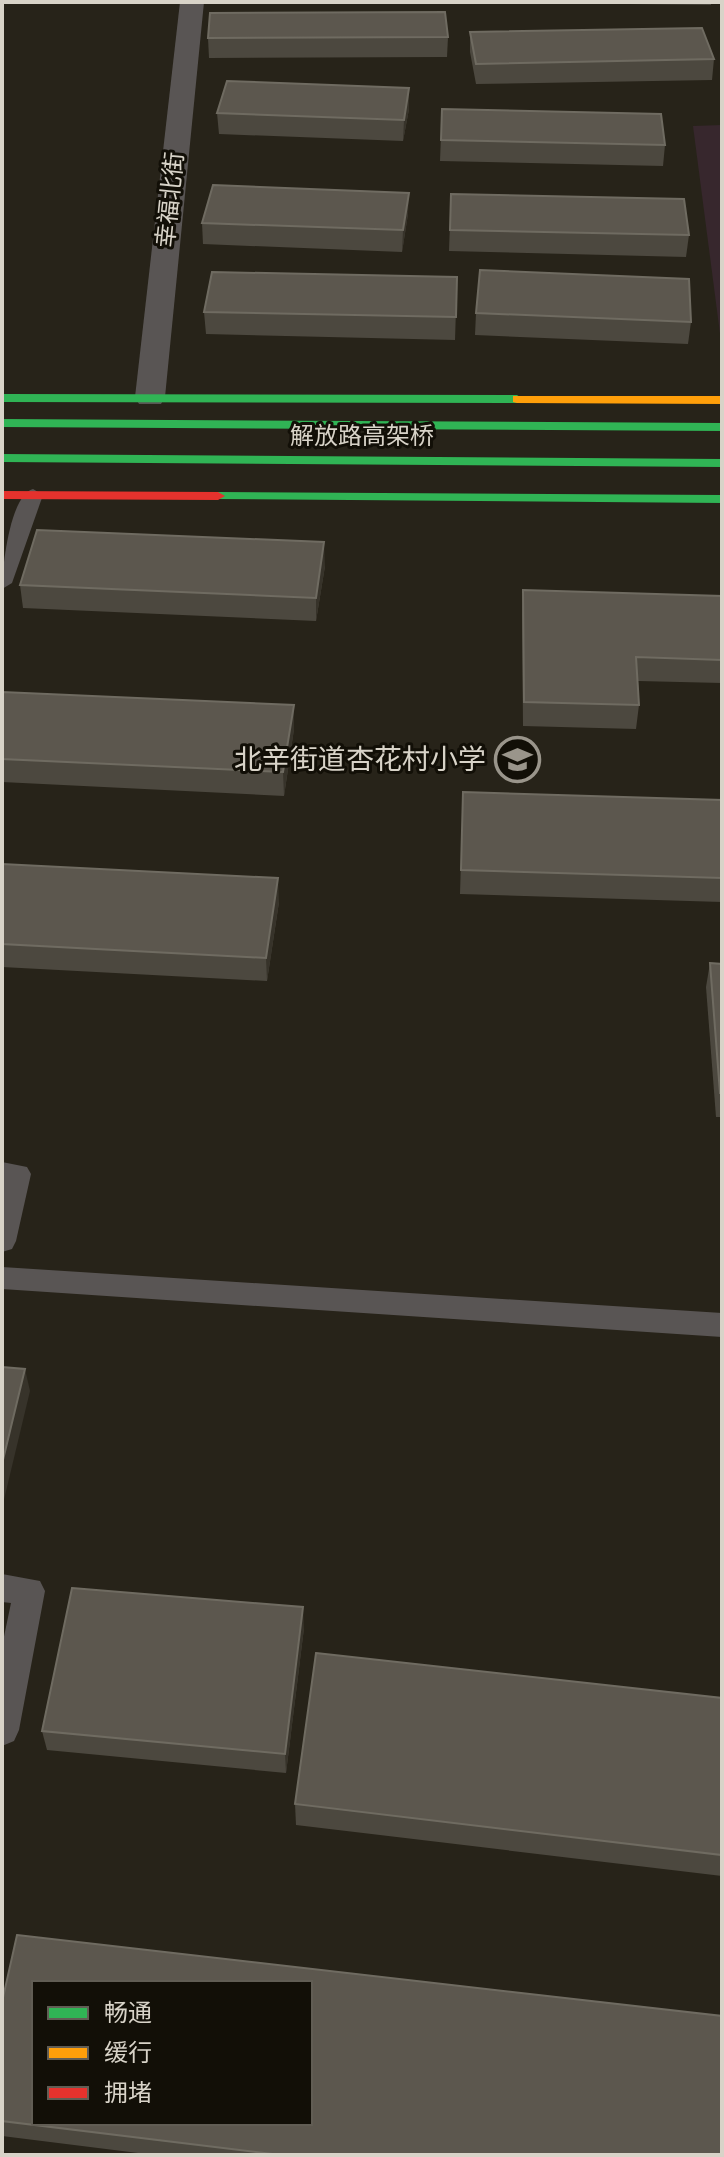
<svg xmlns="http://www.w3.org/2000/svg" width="724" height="2157" font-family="Spectral,'Noto Sans SC',serif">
  <rect width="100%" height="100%" fill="#272319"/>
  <polygon fill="#37272d" points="722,125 722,349 693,126"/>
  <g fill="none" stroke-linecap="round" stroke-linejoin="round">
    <g fill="#595554" fill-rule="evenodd">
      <path d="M33,489L43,495L12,583L2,589C2,568 10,495 33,489Z"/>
      <polygon points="2,1162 27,1167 31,1174 16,1241 12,1249 2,1252"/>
      <polygon points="2,1267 722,1313 722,1337 2,1289"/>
      <polygon points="2,1574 40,1581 45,1591 19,1730 14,1741 2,1746 2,1646 11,1603 2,1602"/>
    </g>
    <polygon fill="#595554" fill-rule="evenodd" points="180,2 204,2 165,397 161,404 139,404 135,397"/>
    <g fill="#30b455" fill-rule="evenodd">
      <polygon points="2,394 517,395 523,399 517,403 2,402"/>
      <polygon points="2,419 722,423 722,431 2,427"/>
      <polygon points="2,454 722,459 722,467 2,462"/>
      <polygon points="218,492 722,495 722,503 213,499 213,493"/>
    </g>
    <polygon fill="#ff9f0a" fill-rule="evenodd" points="513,396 722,396 722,404 517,403 513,402"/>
    <polygon fill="#e5322d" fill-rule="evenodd" points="2,491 218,492 225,496 218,500 2,499"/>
  </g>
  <g fill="#4c483f">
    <polygon points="458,2 711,2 711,5"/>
    <polygon points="470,32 714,59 712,80 476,84 470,52"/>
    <polygon points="448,37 447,57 209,58 208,38"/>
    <polygon points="409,88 409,109 403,141 219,134 217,113"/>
    <polygon points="442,109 665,145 663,166 440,161"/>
    <polygon points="451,194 689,235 686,257 449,251"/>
    <polygon points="408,214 402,252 203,244 202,223"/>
    <polygon points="457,277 455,340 206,334 204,312"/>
    <polygon points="476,313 691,322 688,344 475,335"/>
    <polygon points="325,566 316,621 23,608 20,585"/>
    <polygon points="523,590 722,596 722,683 638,681 639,705 636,729 523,726 522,614"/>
    <polygon points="2,692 294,729 284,796 2,782"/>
    <polygon points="463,792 722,800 722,902 460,894"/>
    <polygon points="2,864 279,902 267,981 2,967"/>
    <polygon points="710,963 722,964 722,1117 716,1117 706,987"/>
    <polygon points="304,1628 286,1773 47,1750 42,1731"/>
    <polygon points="722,1698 722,1876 296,1825 295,1804"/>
    <polygon points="2,2002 722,2155 154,2155 2,2136"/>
  </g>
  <g fill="#37332a">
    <polygon points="409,88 409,109 403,141 404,120"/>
    <polygon points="409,193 408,214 402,252 403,230"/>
    <polygon points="324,542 325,566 316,621 316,598"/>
    <polygon points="294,705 294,729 284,796 283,772"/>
    <polygon points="278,878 279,902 267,981 266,958"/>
    <polygon points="25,1369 30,1391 2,1508 2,1464"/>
    <polygon points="303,1607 304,1628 286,1773 285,1754"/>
  </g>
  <g fill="#5c574e" stroke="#6f6b61" stroke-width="2" fill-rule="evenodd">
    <polygon points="445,12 448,37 208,38 210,13"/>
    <polygon points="702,28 714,59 476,64 470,32"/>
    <polygon points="227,81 409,88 404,120 217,113"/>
    <polygon points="442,109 661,114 665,145 441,140"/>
    <polygon points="213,185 409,193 403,230 202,223"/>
    <polygon points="451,194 684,199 689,235 450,230"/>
    <polygon points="480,270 689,279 691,322 476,313"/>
    <polygon points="212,272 457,277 456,317 204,312"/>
    <polygon points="37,530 324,542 316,598 20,585"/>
    <polygon points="523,590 722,596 722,660 636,657 639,705 524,702"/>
    <polygon points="2,692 294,705 283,772 2,759"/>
    <polygon points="463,792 722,800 722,878 461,870"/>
    <polygon points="2,864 278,878 266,958 2,944"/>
    <polygon points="710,963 722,964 722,1093 720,1093"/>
    <polygon points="2,1367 25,1369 2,1464"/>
    <polygon points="72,1588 303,1607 285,1754 42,1731"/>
    <polygon points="316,1653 722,1698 722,1855 295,1804"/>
    <path d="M17,1935L722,2016V2155H281L2,2121V2002ZM34,1983H310V2123H34Z"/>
  </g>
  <defs>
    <symbol id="school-ring" viewBox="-11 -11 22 22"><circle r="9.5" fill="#120f07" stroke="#9a958b" stroke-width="1.5"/><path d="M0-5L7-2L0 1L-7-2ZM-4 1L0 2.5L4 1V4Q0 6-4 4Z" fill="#9a958b"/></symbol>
  </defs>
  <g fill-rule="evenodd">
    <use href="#school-ring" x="492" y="734" width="51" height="51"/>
  </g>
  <g text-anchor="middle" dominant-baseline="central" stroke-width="6" stroke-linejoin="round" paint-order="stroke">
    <g font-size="24" fill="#d8d3c8" stroke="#120f07">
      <text transform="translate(171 200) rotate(-84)">幸福北街</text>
      <text x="362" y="437">解放路高架桥</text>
    </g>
    <g font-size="28" fill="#d8d3c8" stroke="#120f07" text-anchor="end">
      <text x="486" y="760">北辛街道杏花村小学</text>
    </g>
  </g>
  <rect width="724" height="2157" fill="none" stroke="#d8d3c8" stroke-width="8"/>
  <rect x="32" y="1981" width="280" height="144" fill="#120f07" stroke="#615d54" stroke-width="2"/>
  <rect x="48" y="2007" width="40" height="12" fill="#30b455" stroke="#615d54" stroke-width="2"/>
  <text x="104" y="2021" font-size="24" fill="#d8d3c8">畅通</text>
  <rect x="48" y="2047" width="40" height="12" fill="#ff9f0a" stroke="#615d54" stroke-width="2"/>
  <text x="104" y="2061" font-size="24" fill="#d8d3c8">缓行</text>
  <rect x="48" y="2087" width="40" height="12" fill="#e5322d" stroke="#615d54" stroke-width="2"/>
  <text x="104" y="2101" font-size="24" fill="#d8d3c8">拥堵</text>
</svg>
